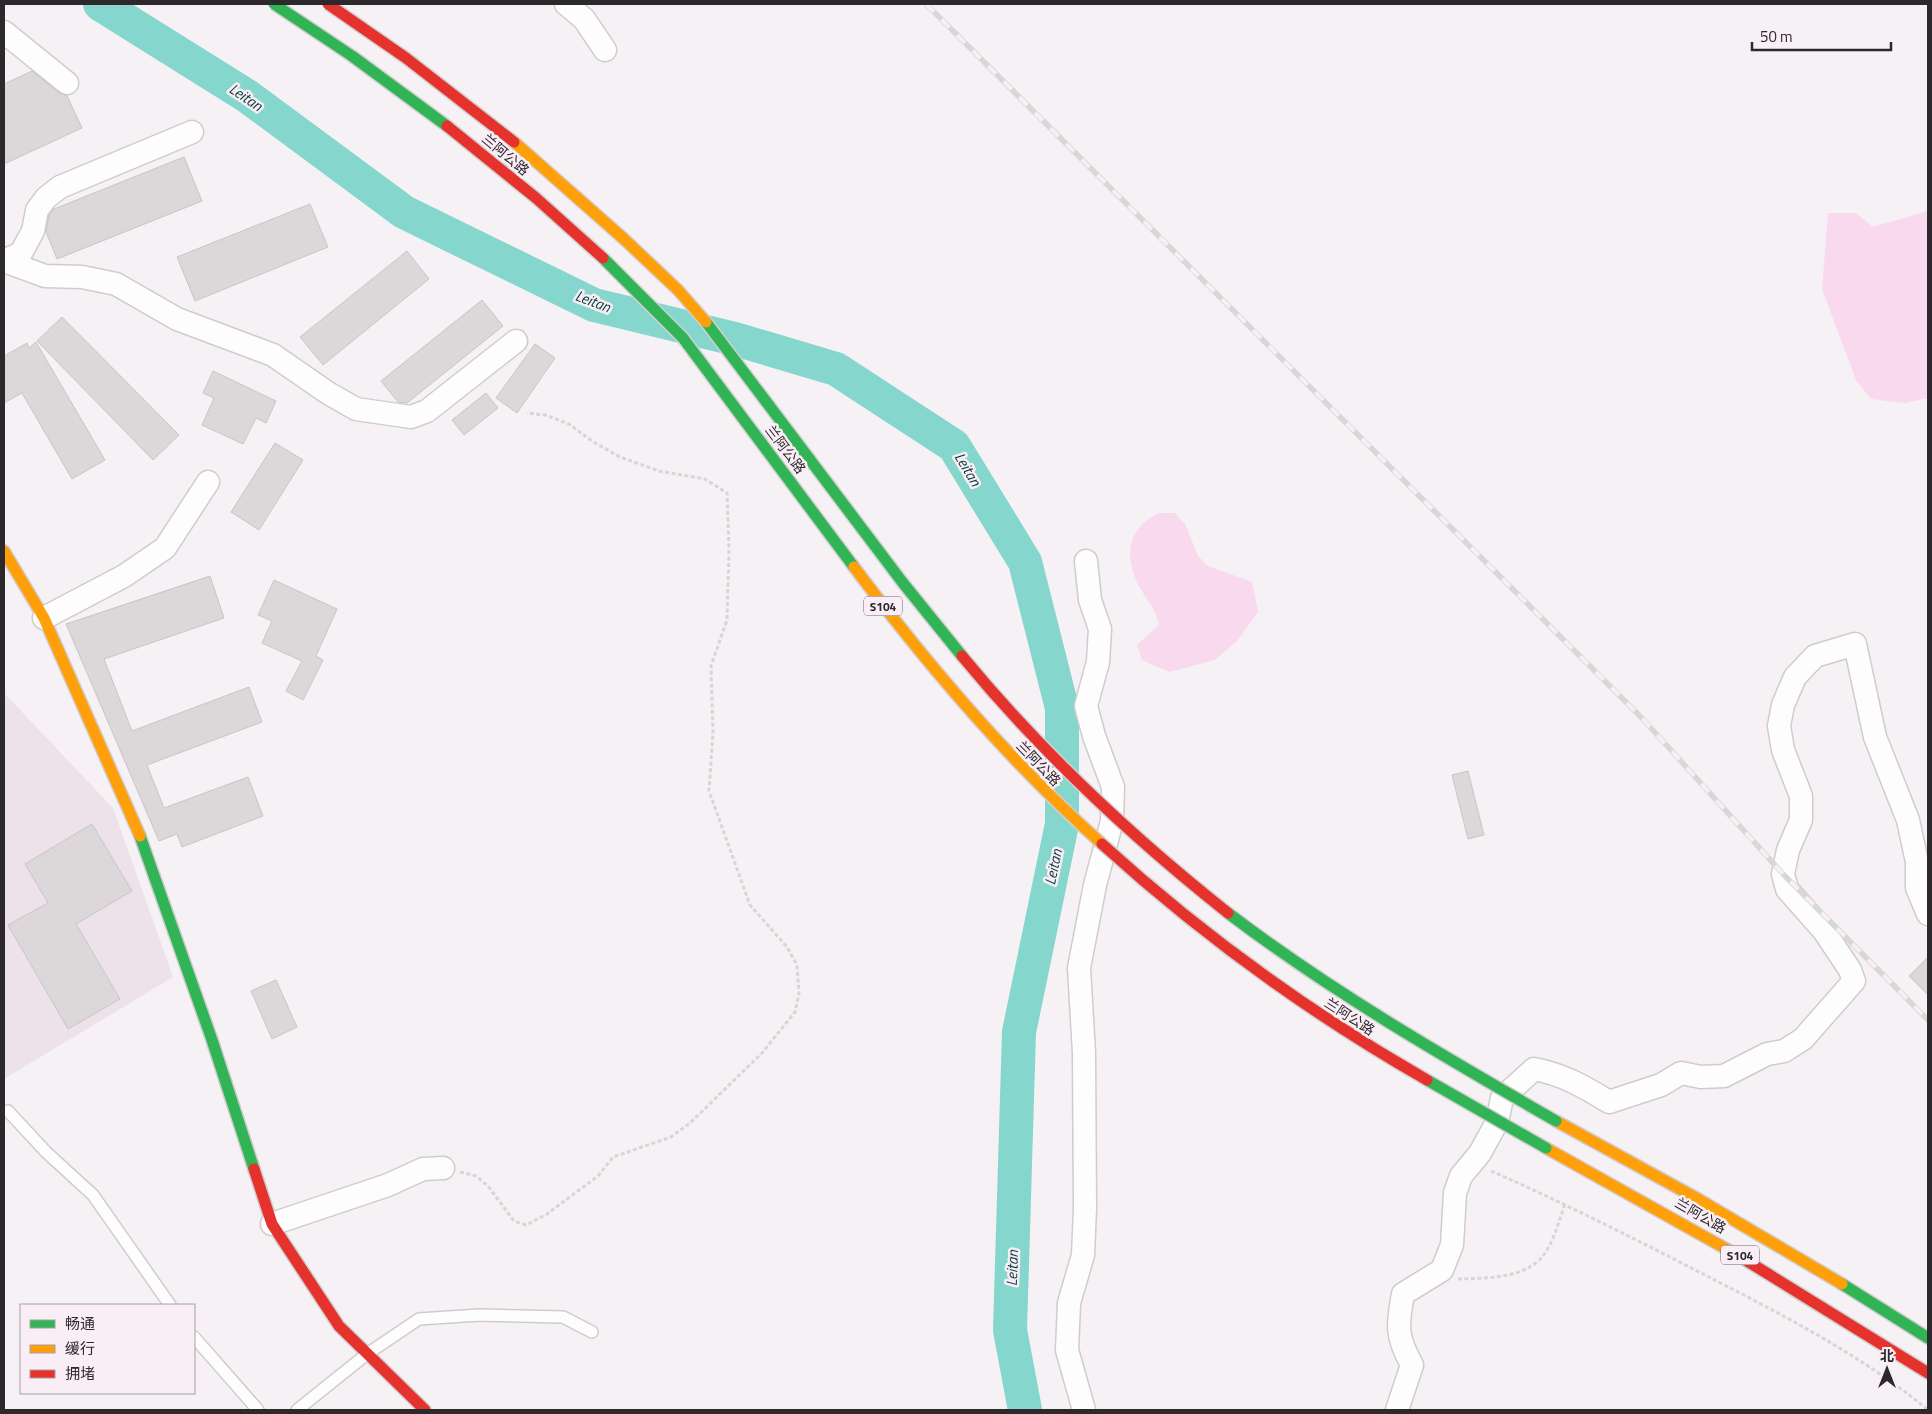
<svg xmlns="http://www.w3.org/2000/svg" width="1932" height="1414" font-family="'Titillium Web','Noto Sans SC',sans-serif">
  <rect width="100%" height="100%" fill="#f6f1f4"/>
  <polygon fill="#ede2e9" points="4,693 113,808 173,977 4,1079"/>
  <g fill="#f8d9ed">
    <polygon points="1928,211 1928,398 1905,403 1871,399 1856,380 1822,289 1828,213 1856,213 1873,227"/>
    <path d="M1159,513H1175L1185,524L1198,556L1208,566L1252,582L1258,612L1238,640L1215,660L1169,672L1142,660L1137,645L1159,625C1155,606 1146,600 1138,584C1124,554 1128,528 1159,513Z"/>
  </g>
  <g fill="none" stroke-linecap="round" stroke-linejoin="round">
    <polyline stroke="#85d6cc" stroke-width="34" points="100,4 247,96 404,212 594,305 735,339 836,369 954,446 1025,562 1062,708 1062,824 1019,1032 1010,1330 1025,1410"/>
  </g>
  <g fill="#dcd8da" stroke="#c8c4c7">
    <polygon points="32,71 59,93 67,96 82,128 4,164 4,84"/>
    <polygon points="184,157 202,201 57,259 46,232 49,215 54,209"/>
    <polygon points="310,204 328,247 195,301 177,257"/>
    <polygon points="407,251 429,279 323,365 300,337"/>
    <polygon points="482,300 503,326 407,403 398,402 381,381"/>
    <polygon points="62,317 179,435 153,460 37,341"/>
    <polygon points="36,342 105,460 72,479 22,393 4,403 4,356 27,343 29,348"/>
    <polygon points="535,344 555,358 517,413 496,398"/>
    <polygon points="213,371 276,401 266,423 256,418 243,444 202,425 214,398 203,393"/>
    <polygon points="486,393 498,408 464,435 452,420"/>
    <polygon points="275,443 303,460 259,530 231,512"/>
    <polygon points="210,576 224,618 104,659 132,731 249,687 262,722 147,765 164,808 248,777 263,816 182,847 177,834 159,841 66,624"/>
    <polygon points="274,580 337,609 316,656 323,660 303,700 286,691 302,661 262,643 272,621 258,615"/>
    <polygon points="1468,771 1484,835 1468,839 1452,775"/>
    <polygon points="92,824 132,891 76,924 120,999 68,1029 8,925 48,903 25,864"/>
    <polygon points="1928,957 1928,995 1909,976"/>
    <polygon points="276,980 297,1027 272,1039 251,991"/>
  </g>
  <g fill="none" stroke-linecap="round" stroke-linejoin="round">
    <defs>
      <g id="lane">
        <polyline points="8,1111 46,1152 93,1195 170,1305"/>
        <polyline points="194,1337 258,1410"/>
        <polyline points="297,1410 367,1354 419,1319 479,1315 563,1317 592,1332"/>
      </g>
      <g id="street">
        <polyline points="566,4 584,19 605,50"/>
        <polyline points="4,32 67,83"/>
        <polyline points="4,261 45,276 82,277 116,284 177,319 273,355 328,393 356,409 411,417 427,411 516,341"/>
        <polyline points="4,261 21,253 33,231 37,210 46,198 60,187 192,132"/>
        <polyline points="44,618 124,576 165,548 208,482"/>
        <polyline points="272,1224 388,1185 423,1169 443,1168"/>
        <polyline points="1084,1410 1067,1350 1069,1303 1083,1255 1085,1208 1084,1053 1079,968 1095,885 1112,821 1113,787 1094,736 1086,706 1098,662 1100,629 1090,600 1086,561"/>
        <path d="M1397,1410L1412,1365C1396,1336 1397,1326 1403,1294L1442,1270L1452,1245L1455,1193L1461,1176L1480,1153L1497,1122L1502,1098L1534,1069C1562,1074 1585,1087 1609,1102L1661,1085L1681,1073L1701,1077L1724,1076L1767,1054L1784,1051L1803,1039L1854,981L1850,970L1824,931L1787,889L1783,874L1788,850L1801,820V796L1783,750L1779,726L1783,705L1795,677L1815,656L1855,644L1875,737L1908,820L1917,862V888L1928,914"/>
      </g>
      <g id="fast">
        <polyline points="140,836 212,1040 254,1169"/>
        <polyline points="1842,1284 1928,1338"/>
      </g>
      <g id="slow">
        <polyline points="4,551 44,618 140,836"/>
        <polyline points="1556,1121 1698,1199 1842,1284"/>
        <polyline points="1546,1148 1739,1256"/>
      </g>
      <g id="jam">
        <polyline points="254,1169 272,1224 339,1326 425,1410"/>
        <polyline points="1739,1256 1928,1373"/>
      </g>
    </defs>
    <use href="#lane" stroke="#d0ccce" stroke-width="14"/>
    <use href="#street" stroke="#d0ccce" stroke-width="25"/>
    <use href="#fast" stroke="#d0ccce" stroke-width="14"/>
    <use href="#slow" stroke="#d0ccce" stroke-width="14"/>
    <use href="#jam" stroke="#d0ccce" stroke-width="14"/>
    <g stroke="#d7d6d7" stroke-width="3" stroke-dasharray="4 2.5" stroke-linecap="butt">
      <path d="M1491,1171C1564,1203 1635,1239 1705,1275C1781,1314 1863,1356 1928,1410"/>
      <polyline points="460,1172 476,1176 488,1186 514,1221 526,1225 547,1214 598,1176 613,1157 671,1137 690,1123 762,1053 795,1012 799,993 797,965 787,947 750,905 709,791 713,734 711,666 727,620 729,551 727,493 705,479 659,471 620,457 592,441 569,424 545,415 527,413"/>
      <path d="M1458,1279C1484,1278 1514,1279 1536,1263C1551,1252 1559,1221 1565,1204"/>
    </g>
    <use href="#lane" stroke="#fefdfd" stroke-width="11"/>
    <use href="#street" stroke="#fefdfd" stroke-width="22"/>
    <use href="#fast" stroke="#30b455" stroke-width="11"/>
    <use href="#slow" stroke="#ff9f0a" stroke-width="11"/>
    <use href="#jam" stroke="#e5322d" stroke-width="11"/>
    <defs>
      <polyline id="rail" points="926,4 1641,717 1783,874 1928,1020"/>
    </defs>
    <use href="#rail" stroke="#d8d7d8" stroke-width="5.5"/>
    <use href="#rail" stroke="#f9eef5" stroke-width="4" stroke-dasharray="11" stroke-linecap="butt"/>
    <defs>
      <g id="fast-bridge">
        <polyline points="274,4 352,56 447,126"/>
        <polyline points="603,258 683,338 854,567"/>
        <polyline points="706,322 903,583 962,656"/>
        <path d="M1228,913C1332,992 1443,1056 1556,1121"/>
        <polyline points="1427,1080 1546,1148"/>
      </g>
      <g id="slow-bridge">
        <polyline points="514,142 624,239 678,290 706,322"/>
        <path d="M854,567C929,667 1009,761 1102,844"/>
      </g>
      <g id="jam-bridge">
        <polyline points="328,4 406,58 514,142"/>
        <polyline points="447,126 536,198 603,258"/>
        <path d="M962,656C1041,752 1131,836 1228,913"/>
        <path d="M1102,844C1202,935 1310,1013 1427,1080"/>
      </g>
    </defs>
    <use href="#fast-bridge" stroke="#d2cfd1" stroke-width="14" stroke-linecap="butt"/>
    <use href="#slow-bridge" stroke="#d2cfd1" stroke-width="14" stroke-linecap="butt"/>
    <use href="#jam-bridge" stroke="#d2cfd1" stroke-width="14" stroke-linecap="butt"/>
    <use href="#fast-bridge" stroke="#30b455" stroke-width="11"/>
    <use href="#slow-bridge" stroke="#ff9f0a" stroke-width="11"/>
    <use href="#jam-bridge" stroke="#e5322d" stroke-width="11"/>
  </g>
  <g text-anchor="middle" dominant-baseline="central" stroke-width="5" stroke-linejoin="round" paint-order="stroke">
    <g fill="#f9eef5" stroke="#6a6368" stroke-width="1">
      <rect x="864" y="596.5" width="38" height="19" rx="4"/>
      <rect x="1721" y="1245.5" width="38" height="19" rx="4"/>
    </g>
    <g font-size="12" font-weight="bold" fill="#2c282b">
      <text x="883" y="606">S104</text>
      <text x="1740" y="1255">S104</text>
    </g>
    <g font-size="14" fill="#2c282b" stroke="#f9eef5">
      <text transform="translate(506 154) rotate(40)">兰阿公路</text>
      <text transform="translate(786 449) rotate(53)">兰阿公路</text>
      <text transform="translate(1039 763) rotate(46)">兰阿公路</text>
      <text transform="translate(1350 1016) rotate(33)">兰阿公路</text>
      <text transform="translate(1701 1215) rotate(30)">兰阿公路</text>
    </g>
    <g font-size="15" font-style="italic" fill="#023b36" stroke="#f9eef5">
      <text transform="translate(246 97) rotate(34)">Leitan</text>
      <text transform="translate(593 301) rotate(21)">Leitan</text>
      <text transform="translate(968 469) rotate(59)">Leitan</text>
      <text transform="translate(1053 867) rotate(-78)">Leitan</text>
      <text transform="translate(1012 1268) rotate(-88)">Leitan</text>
    </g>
  </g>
  <rect width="1932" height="1414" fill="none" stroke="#2c282b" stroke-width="10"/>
  <rect x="20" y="1304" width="175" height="90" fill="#f9eef5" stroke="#a79fa4"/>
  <rect x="30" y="1320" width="25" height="8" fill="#30b455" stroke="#a79fa4"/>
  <text x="65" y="1329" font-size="15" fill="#2c282b">畅通</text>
  <rect x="30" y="1345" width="25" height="8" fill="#ff9f0a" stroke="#a79fa4"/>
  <text x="65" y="1354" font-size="15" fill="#2c282b">缓行</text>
  <rect x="30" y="1370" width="25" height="8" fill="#e5322d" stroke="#a79fa4"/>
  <text x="65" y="1379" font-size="15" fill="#2c282b">拥堵</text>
  <g transform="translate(1887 1369)" stroke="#f9eef5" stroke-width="4" paint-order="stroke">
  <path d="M0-4L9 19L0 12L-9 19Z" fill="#2c282b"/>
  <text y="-8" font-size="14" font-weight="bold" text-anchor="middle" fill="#2c282b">北</text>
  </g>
  <path d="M1752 42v8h139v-8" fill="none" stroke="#2c282b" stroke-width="2.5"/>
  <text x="1760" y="42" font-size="15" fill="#2c282b" stroke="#f9eef5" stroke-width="4" paint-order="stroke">50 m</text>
</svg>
